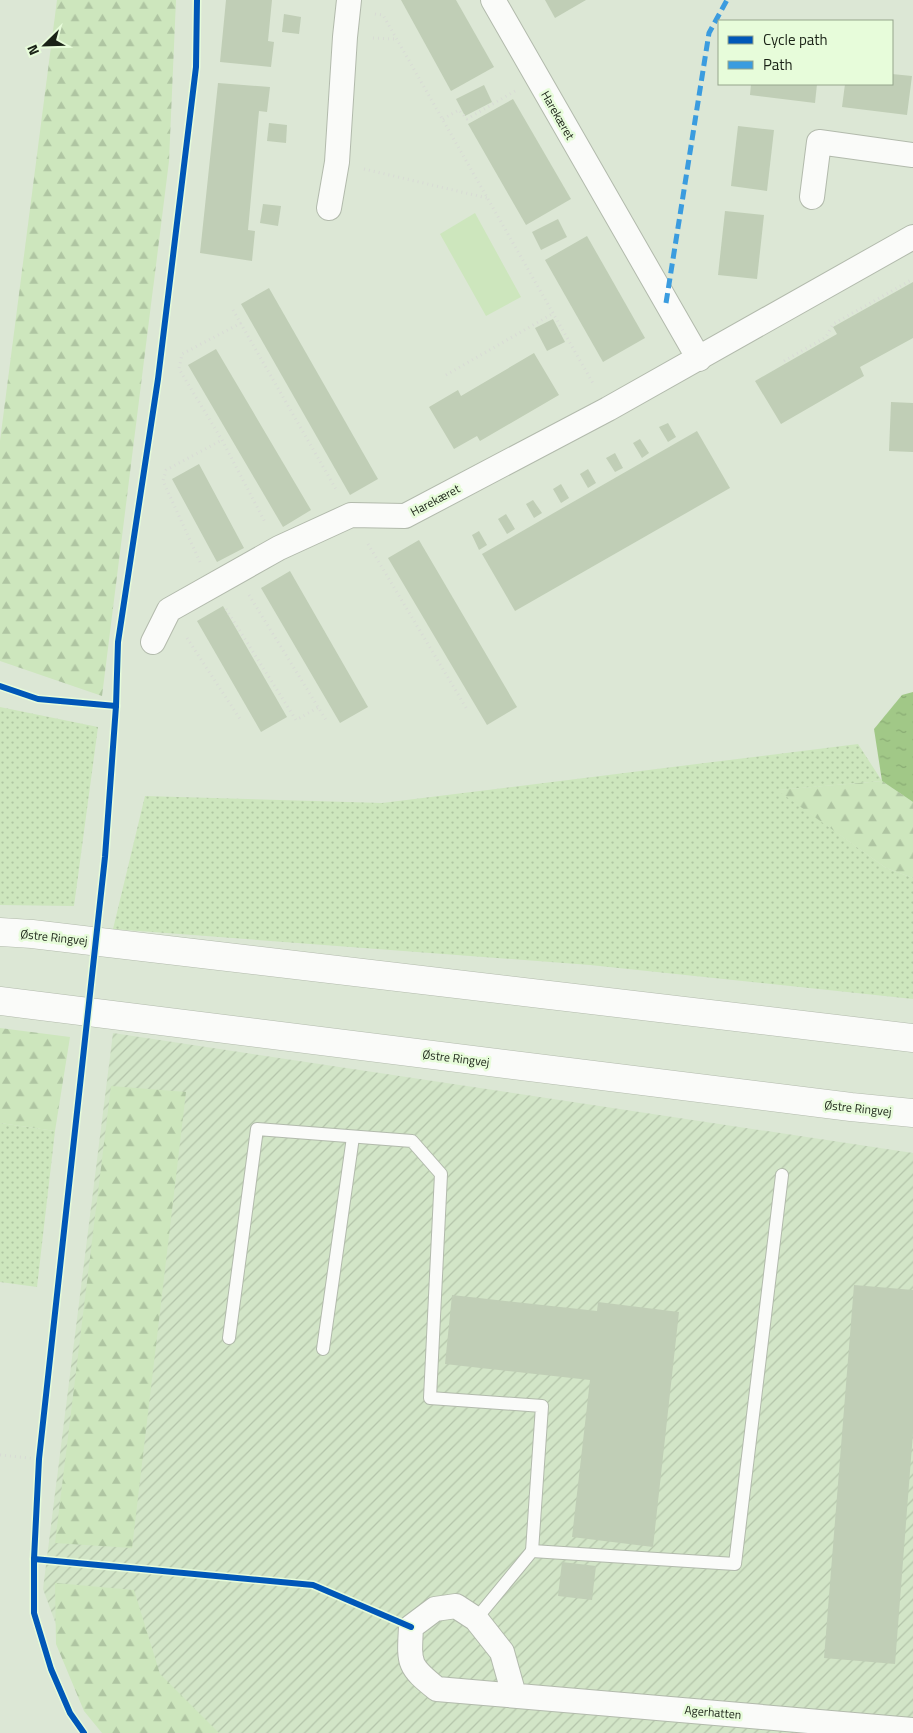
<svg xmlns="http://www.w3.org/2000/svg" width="913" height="1733" font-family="'Titillium Web',sans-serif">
  <defs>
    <pattern id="industrial-furrows" width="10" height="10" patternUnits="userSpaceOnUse" patternTransform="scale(1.25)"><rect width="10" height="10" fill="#d2e5c7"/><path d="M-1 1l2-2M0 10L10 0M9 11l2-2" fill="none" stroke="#b4c4aa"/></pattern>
    <pattern id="grass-dots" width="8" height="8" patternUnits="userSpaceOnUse" patternTransform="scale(1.25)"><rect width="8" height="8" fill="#cde6bd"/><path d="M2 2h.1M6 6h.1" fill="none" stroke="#afc5a2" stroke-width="1.8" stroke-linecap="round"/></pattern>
    <pattern id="forest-firs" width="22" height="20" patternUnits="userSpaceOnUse" patternTransform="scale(1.25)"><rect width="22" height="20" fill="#cde6bd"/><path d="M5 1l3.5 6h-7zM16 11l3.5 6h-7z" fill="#afc5a2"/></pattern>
    <pattern id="water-ripples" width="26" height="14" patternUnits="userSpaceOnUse" patternTransform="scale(1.25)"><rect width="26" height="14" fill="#a1c887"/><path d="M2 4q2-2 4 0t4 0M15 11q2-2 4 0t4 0" fill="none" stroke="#8aac74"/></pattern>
  </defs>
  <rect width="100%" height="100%" fill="#dce7d5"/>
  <polygon fill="url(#industrial-furrows)" points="113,1033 913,1153 913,1733 113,1733 85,1703 43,1589"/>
  <g fill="url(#grass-dots)">
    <polygon points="0,707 98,727 74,906 0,905"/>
    <polygon points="858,744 882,781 778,790 886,868 913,878 913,999 590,965 113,929 145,796 382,803"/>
    <polygon points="0,1123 55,1131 37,1287 0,1282"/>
  </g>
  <g fill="url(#forest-firs)">
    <polygon points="57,0 176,0 169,161 102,696 0,661 0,441"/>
    <polygon points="882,781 913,802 913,878 886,868 777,790"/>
    <polygon points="0,1028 70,1037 55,1131 0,1123"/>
    <polygon points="111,1086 186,1092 132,1548 55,1543"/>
    <polygon points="55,1583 134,1590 160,1674 219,1733 102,1733 84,1711 56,1644"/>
  </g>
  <polygon fill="#cde6bd" points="475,213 521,297 486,316 440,234"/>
  <polygon fill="url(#water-ripples)" points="913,692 913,802 882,781 874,729 902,695"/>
  <g fill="#c0ceb6">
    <polygon points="226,0 272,0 268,41 274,42 271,67 220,62"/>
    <polygon points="401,0 456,0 494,67 451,91"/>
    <polygon points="545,0 586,0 555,18"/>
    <polygon points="284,14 301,17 299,34 282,32"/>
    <polygon points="892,74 912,76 907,115 842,107 845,84 892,84"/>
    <polygon points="218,83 270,87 267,112 259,111 248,230 255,231 252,261 200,253"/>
    <polygon points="751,84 817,84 815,103 750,95"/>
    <polygon points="484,85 492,102 465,116 456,99"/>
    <polygon points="513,99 571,199 526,225 468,124"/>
    <polygon points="269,123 287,125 286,143 267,141"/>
    <polygon points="738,126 774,130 767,191 731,186"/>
    <polygon points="263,204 281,206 278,226 260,223"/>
    <polygon points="725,211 764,215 757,279 718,275"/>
    <polygon points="558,219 567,237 541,250 532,232"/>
    <polygon points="587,236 645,338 603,362 545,260"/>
    <polygon points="913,282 913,338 860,367 864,376 781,424 755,381 837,334 833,327"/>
    <polygon points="269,288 378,479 350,495 241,304"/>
    <polygon points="553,319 565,342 547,351 535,328"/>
    <polygon points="216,349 311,510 283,527 188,365"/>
    <polygon points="534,353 559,395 480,441 477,436 454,449 429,407 458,390 461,396"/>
    <polygon points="891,402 913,403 913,452 889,451"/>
    <polygon points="668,423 676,437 668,442 659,427"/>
    <polygon points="697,431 730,488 515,611 482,554"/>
    <polygon points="640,439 649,453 642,458 633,443"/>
    <polygon points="615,453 623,468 615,472 606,458"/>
    <polygon points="199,464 244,548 217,562 172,479"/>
    <polygon points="588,469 596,483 588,488 580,474"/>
    <polygon points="561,484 569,498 561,503 553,489"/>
    <polygon points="533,500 542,513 534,518 526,504"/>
    <polygon points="506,514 515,529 507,534 498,519"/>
    <polygon points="479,531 487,545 479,550 472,535"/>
    <polygon points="419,540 517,707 487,725 388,558"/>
    <polygon points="290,571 368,707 340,723 261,588"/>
    <polygon points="223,606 287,717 261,732 197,621"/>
    <polygon points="854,1285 913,1290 913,1433 895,1664 824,1658"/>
    <polygon points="452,1295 597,1311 598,1302 679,1312 653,1547 572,1537 590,1380 445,1364"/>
    <polygon points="562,1562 596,1566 592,1600 558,1596"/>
  </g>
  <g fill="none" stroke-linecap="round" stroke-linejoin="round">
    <defs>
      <g id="lane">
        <polyline points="229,1338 257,1129 412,1141 441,1174 430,1398 542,1406 532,1551"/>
        <polyline points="323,1349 353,1137"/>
        <polyline points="476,1619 532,1551 735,1564 782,1175"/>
      </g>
      <g id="street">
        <polyline points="493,0 699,359"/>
        <polyline points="812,197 819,142 913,155"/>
        <polyline points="329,208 337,162 345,37 349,0"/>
        <polyline points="153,642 169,610 279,548 351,515 405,516 608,409 913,237"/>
        <path d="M514,1695L502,1652L476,1619L456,1606L435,1609L411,1627C409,1664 408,1666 437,1689L913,1730"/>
      </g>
      <g id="secondary">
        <polyline points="0,932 32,934 913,1038"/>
        <polyline points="0,1001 851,1107 913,1113"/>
      </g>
    </defs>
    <use href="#lane" stroke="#b2baac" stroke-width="14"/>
    <use href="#street" stroke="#b2baac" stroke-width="26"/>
    <use href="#secondary" stroke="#b2baac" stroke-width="29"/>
    <g stroke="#d8dbd5" stroke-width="3" stroke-dasharray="1 4" stroke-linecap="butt">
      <polyline points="375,14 383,15 594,385"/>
      <polyline points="373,38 396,39"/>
      <polyline points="443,119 459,110 467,119 515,91"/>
      <polyline points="364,169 487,198"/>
      <polyline points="233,310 337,491"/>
      <polyline points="241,323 182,354 179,369 222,440 266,524"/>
      <polyline points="784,361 826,337 833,324 913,279"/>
      <polyline points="446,375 554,313"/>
      <polyline points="368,544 468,711"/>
      <polyline points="200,562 163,481 166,470 222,440"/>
      <polyline points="249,595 326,720"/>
      <polyline points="226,609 296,720 319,707"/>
      <polyline points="187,638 240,719"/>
      <polyline points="0,1455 39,1459"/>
    </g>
    <use href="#lane" stroke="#fafbf9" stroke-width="12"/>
    <use href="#street" stroke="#fafbf9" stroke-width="24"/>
    <use href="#secondary" stroke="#fafbf9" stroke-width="28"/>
    <polyline stroke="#3b9cdf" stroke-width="5" stroke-dasharray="10 5" stroke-linecap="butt" points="666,303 709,33 727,0"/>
    <defs>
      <g id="cycleway">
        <polyline points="0,686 38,699 116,706"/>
        <polyline points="34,1559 313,1585 411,1627"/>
        <polyline points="84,1733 70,1713 51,1669 34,1613 34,1559 39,1459 105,857 116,706 118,642 158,379 196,67 197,0"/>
      </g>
    </defs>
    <use href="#cycleway" stroke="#e7fcda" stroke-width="9"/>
    <use href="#cycleway" stroke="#0057b8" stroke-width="6"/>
  </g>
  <g text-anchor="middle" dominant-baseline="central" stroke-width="5" stroke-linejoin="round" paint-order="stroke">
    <g font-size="12" fill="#1a2216" stroke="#e7fcda">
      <text transform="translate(558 115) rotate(60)">Harekæret</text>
      <text transform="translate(435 500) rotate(-28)">Harekæret</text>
      <text transform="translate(54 937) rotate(6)">Østre Ringvej</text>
      <text transform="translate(456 1058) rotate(7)">Østre Ringvej</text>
      <text transform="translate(858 1108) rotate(6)">Østre Ringvej</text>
      <text transform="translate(713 1712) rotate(5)">Agerhatten</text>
    </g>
  </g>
  <rect x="718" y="20" width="175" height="65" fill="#e7fcda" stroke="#95a58c"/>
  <rect x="728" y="36" width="25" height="8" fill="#0057b8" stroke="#95a58c"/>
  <text x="763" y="45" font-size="15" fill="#1a2216">Cycle path</text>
  <rect x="728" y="61" width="25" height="8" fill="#3b9cdf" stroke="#95a58c"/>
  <text x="763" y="70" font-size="15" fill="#1a2216">Path</text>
  <g transform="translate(45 45) rotate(247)" stroke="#e7fcda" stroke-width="4" paint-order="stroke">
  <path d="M0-4L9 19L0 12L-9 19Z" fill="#1a2216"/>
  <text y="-8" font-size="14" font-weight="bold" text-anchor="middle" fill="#1a2216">N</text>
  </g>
</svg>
